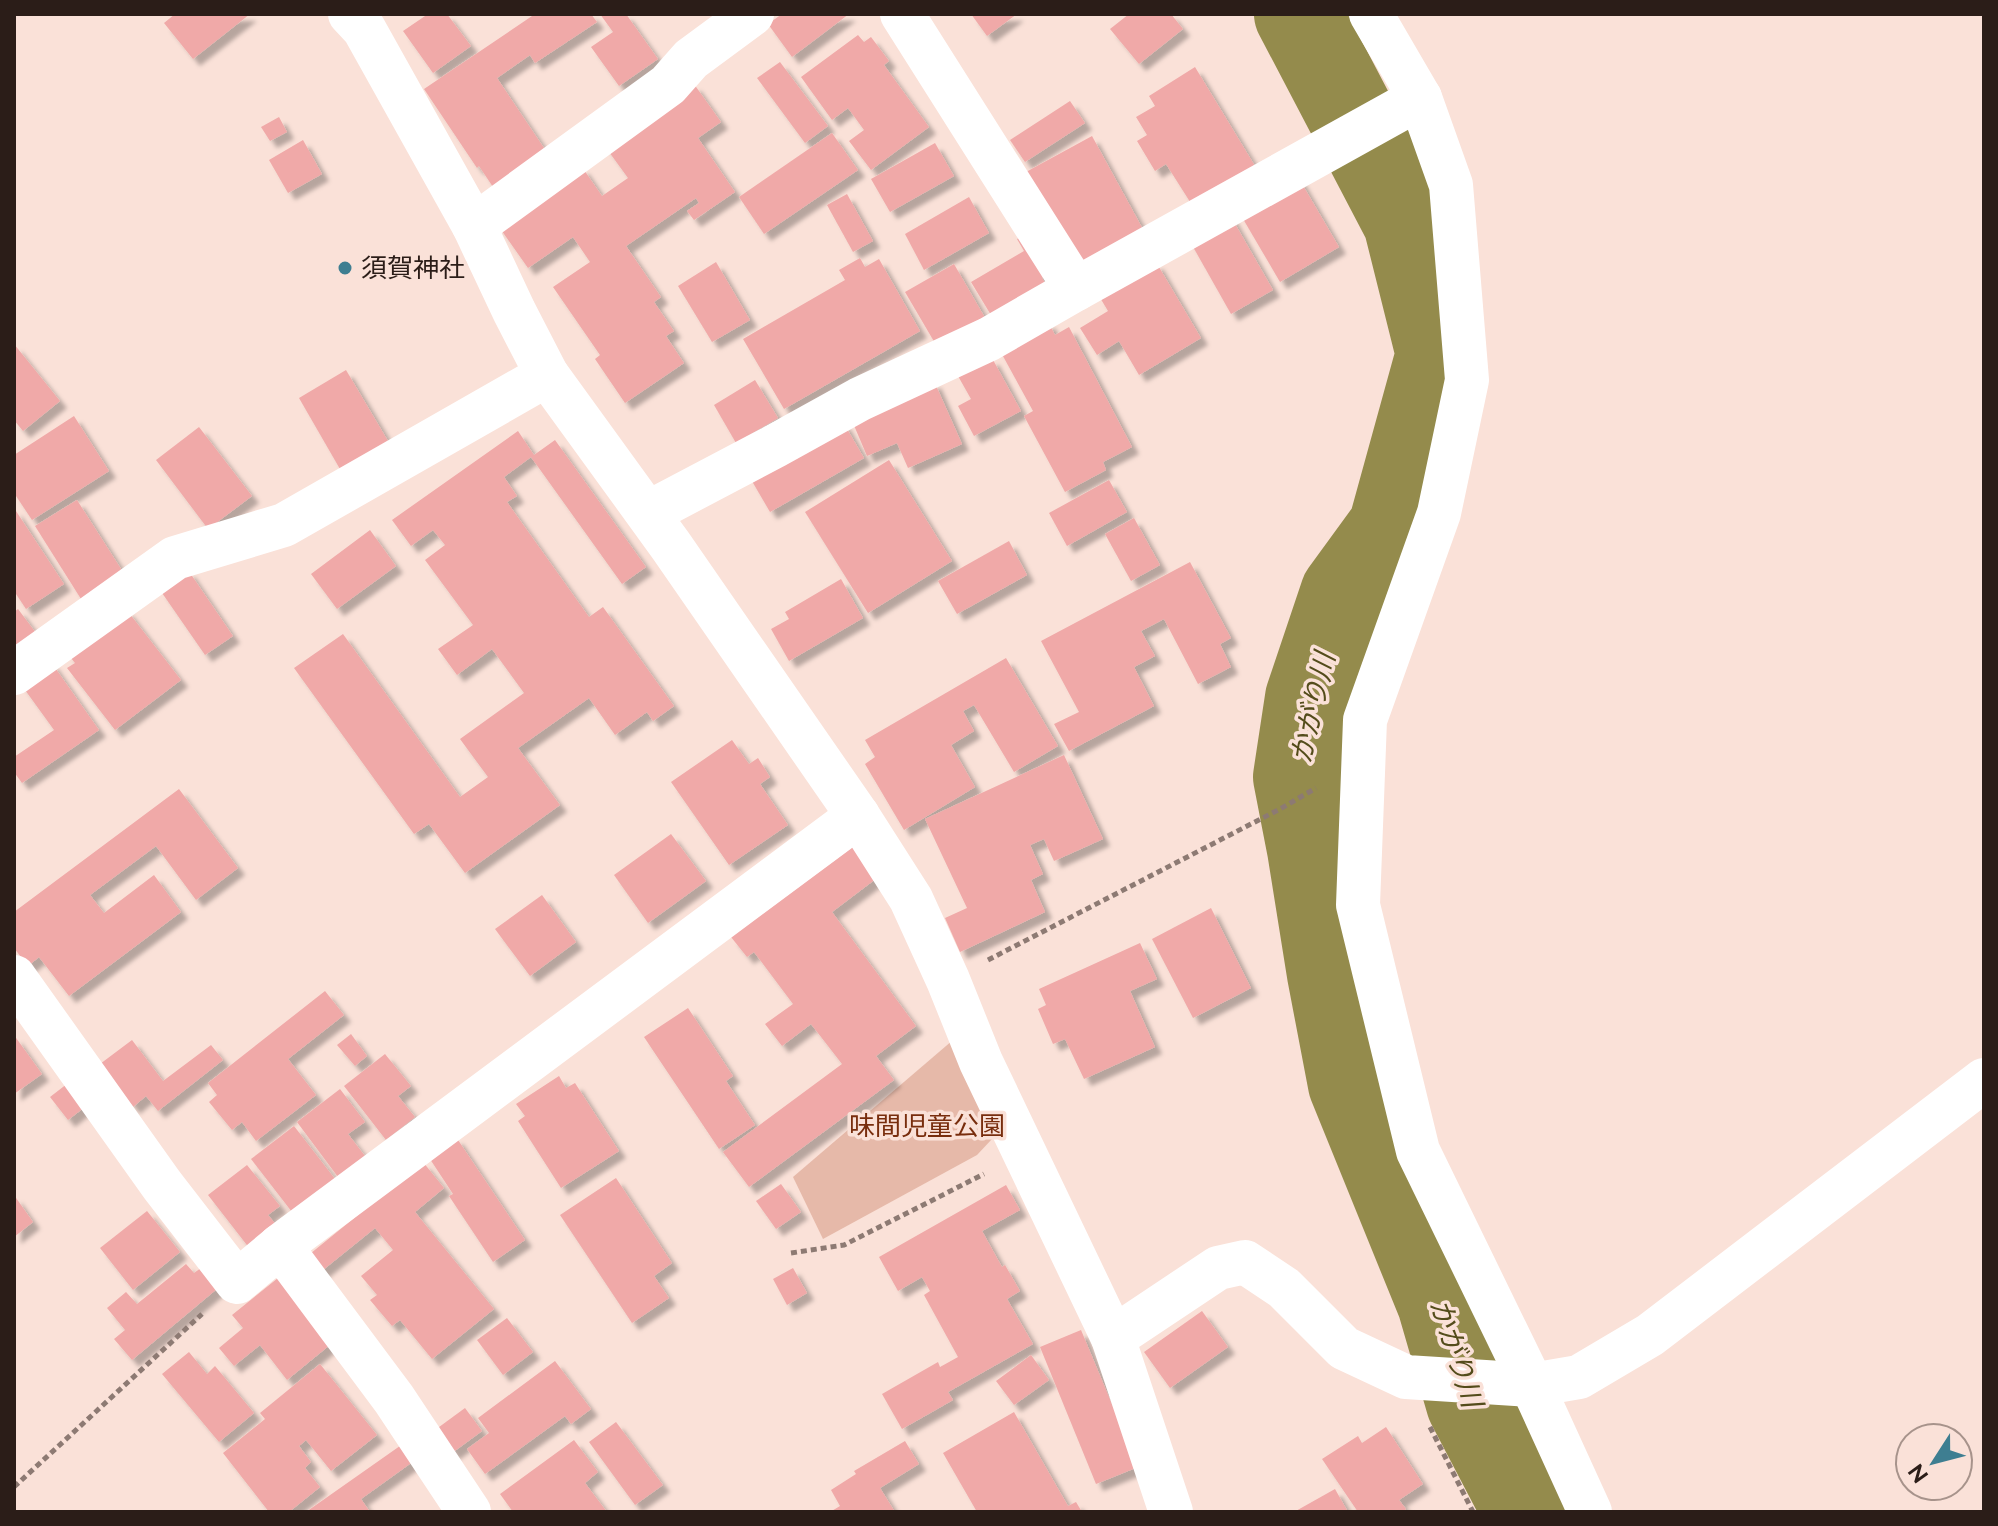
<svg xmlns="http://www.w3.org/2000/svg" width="1998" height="1526" font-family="Raleway,'Noto Sans JP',sans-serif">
  <defs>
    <filter id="shadow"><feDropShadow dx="7" dy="7" stdDeviation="2" flood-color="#0004"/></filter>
  </defs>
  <rect width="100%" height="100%" fill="#fae1d8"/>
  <polygon fill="#e6b9a9" points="953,1040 992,1139 977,1155 823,1239 793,1177"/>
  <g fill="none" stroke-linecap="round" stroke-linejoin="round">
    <polyline stroke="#948b4c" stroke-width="88" points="1298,14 1407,222 1440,354 1392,528 1344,594 1309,698 1297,777 1311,849 1331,974 1352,1084 1441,1303 1470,1403 1527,1512"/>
  </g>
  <g fill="#f0a9a8" filter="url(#shadow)">
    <polygon points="175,14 250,14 193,59 164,23"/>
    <polygon points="428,14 447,14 471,46 433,73 403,31"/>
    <polygon points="535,14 591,14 597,22 535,63 530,55 497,78 548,154 495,190 479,166 477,168 424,89"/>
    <polygon points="600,14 626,14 658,59 619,86 591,47 613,32"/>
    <polygon points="782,14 849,14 792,57 768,24"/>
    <polygon points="971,14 1017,14 987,36"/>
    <polygon points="1129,14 1171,14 1183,29 1139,64 1110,29"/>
    <polygon points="858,35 864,42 871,37 889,61 884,65 929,127 871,170 849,141 864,130 848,108 832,120 801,77"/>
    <polygon points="780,62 828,126 805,143 757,78"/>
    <polygon points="1195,67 1255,166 1192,205 1166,164 1155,171 1137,141 1147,135 1136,117 1155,106 1149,96"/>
    <polygon points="694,84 721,122 698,138 735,192 694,220 687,211 699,203 696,198 626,246 661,297 654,302 674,331 666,336 684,363 625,403 595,359 600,355 553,287 590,262 573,237 528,268 497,224 582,167 602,196 628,178 604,145"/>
    <polygon points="1070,101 1085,123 1025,162 1010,140"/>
    <polygon points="279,117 287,132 270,141 261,127"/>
    <polygon points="832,133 858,170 764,234 739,197"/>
    <polygon points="1092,136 1145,233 1079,270 1026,172"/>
    <polygon points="303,140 322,174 288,193 269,160"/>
    <polygon points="935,143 954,176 890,212 871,179"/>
    <polygon points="1298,177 1339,247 1280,282 1239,212"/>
    <polygon points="847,194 873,241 853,252 827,205"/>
    <polygon points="969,197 989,233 924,270 905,234"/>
    <polygon points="1230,215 1273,290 1231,314 1188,238"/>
    <polygon points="1030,232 1049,274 1042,278 1048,288 994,320 971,282 1024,251 1017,239"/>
    <polygon points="860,258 865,267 879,259 920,331 784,409 743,339 845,280 839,270"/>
    <polygon points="716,262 750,320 712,342 678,286"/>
    <polygon points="1156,262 1201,338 1139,375 1119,341 1097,355 1080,328 1108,311 1099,296"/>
    <polygon points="954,264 988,323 939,350 905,292"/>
    <polygon points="1048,321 1055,335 1069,327 1132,447 1103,462 1106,470 1065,492 1024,416 1033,411 998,347"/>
    <polygon points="14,344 60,401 23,431 14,420"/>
    <polygon points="992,358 1021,411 974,436 958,406 971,399 958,376"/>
    <polygon points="346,370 388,441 344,476 299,398"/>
    <polygon points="755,380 778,418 736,443 714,405"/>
    <polygon points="934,381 962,444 908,468 897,443 867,456 850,416"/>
    <polygon points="74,416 109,471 32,520 14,493 14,455"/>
    <polygon points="843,422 864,458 770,512 749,476"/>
    <polygon points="199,427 252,496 208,529 156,460"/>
    <polygon points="518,431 534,455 555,440 646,567 622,584 531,457 504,477 517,496 507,502 589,617 603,607 674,706 653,721 647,712 615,735 589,698 518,748 560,805 465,873 429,824 414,834 294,668 343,634 460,797 488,777 460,739 524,693 492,649 457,675 438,649 473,625 425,560 445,545 433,530 411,546 392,520"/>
    <polygon points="889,460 952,561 868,613 805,512"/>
    <polygon points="1109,480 1127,512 1067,546 1049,513"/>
    <polygon points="77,500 123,572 81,599 35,526"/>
    <polygon points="14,508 64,584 26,609 14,591"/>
    <polygon points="1134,518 1160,565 1131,581 1105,534"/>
    <polygon points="370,530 396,566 337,609 311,574"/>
    <polygon points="1009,541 1027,575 957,614 938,581"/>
    <polygon points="1190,562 1231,638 1220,644 1231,667 1198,684 1164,619 1141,631 1155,656 1134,667 1154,706 1069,751 1054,724 1079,712 1041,641"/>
    <polygon points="188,570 233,636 205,655 160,590"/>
    <polygon points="841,579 863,618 789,661 771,629 789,619 785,612"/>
    <polygon points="18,609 36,633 14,650 14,612"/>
    <polygon points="126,609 181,680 115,730 67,668 75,663 67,653"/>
    <polygon points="1006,658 1058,746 1014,772 974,705 963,711 974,731 951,745 975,787 904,830 865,764 875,757 865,740"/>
    <polygon points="51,662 99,730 22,783 14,772 14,757 54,730 20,683"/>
    <polygon points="732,740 749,764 758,758 770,777 760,784 788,825 729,865 671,782"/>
    <polygon points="1064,755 1103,839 1054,861 1044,839 1030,845 1043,874 1031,880 1045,912 960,952 945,918 967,908 925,819"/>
    <polygon points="179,789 238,868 196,900 156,846 90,895 104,913 154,875 181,912 69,996 39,957 28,966 14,948 14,912"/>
    <polygon points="671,834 706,881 648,923 614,875"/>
    <polygon points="854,846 877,878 832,912 916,1026 876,1056 894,1080 749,1187 723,1152 842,1064 811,1024 782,1046 765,1024 793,1004 754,952 747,957 731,937"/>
    <polygon points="542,895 576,942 530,976 495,929"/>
    <polygon points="1211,908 1251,988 1193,1018 1152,939"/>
    <polygon points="1140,943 1157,979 1130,991 1155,1047 1084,1079 1065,1039 1053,1044 1038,1009 1046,1005 1039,989"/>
    <polygon points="325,991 344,1015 288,1059 316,1095 256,1141 242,1122 232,1130 209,1102 217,1095 208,1083"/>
    <polygon points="688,1008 733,1076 726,1081 755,1125 719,1149 644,1037"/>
    <polygon points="351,1034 367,1056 355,1066 337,1045"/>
    <polygon points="14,1035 42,1074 14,1094"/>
    <polygon points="132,1040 163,1081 211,1045 223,1060 158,1111 146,1096 133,1107 100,1064"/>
    <polygon points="385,1054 411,1086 398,1096 415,1117 386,1140 344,1086"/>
    <polygon points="559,1076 566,1088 575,1083 619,1151 561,1188 518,1121 525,1116 516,1104"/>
    <polygon points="72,1080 90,1103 68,1120 50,1097"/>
    <polygon points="340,1089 365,1122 348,1134 365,1156 338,1177 297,1122"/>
    <polygon points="294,1126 335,1179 292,1212 251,1159"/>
    <polygon points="456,1137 525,1240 493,1262 449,1196 453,1194 428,1156"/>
    <polygon points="423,1162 444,1188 415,1212 494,1309 432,1359 400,1320 392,1326 370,1300 377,1295 361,1276 393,1250 375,1228 318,1274 305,1258"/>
    <polygon points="247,1165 280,1206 268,1215 278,1227 250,1249 208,1195"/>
    <polygon points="616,1178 672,1263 654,1276 669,1298 632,1323 560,1215"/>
    <polygon points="781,1184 801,1212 776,1229 756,1201"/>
    <polygon points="1006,1185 1020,1210 982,1231 1002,1267 1005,1265 1020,1291 1007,1299 1033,1344 948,1392 953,1400 902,1429 882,1394 938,1362 940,1367 958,1357 924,1295 930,1291 922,1277 898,1291 879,1257"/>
    <polygon points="14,1195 33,1222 14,1237"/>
    <polygon points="147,1211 180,1252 133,1290 100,1248"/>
    <polygon points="208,1263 224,1283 132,1360 114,1339 125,1330 107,1308 126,1292 137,1304 186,1264 194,1273"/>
    <polygon points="793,1268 807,1293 787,1305 773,1279"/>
    <polygon points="278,1278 331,1344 287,1380 260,1345 234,1366 219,1348 243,1328 232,1315"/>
    <polygon points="1202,1311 1228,1347 1170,1388 1144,1352"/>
    <polygon points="507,1318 533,1352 503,1375 477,1340"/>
    <polygon points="1081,1330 1138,1467 1096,1484 1040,1347"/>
    <polygon points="189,1352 207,1374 215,1366 254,1413 219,1442 162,1374"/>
    <polygon points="1031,1355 1049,1380 1014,1405 996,1381"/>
    <polygon points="555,1361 591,1409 571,1424 565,1416 485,1474 467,1449 489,1433 478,1418"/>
    <polygon points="320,1364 377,1435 331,1471 306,1440 299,1446 311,1462 305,1468 320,1487 289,1512 269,1512 223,1453 265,1419 260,1413"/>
    <polygon points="465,1408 482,1431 452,1453 435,1430"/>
    <polygon points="1014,1412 1068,1506 1076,1502 1082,1512 977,1512 943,1453"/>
    <polygon points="616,1422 663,1485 635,1505 589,1442"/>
    <polygon points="1386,1427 1423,1484 1399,1500 1406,1509 1402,1512 1358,1512 1322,1459 1358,1436 1362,1443"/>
    <polygon points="574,1440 598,1472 585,1483 607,1512 513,1512 500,1494"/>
    <polygon points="407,1441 418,1458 361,1499 370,1512 306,1512"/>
    <polygon points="905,1441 919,1464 880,1488 895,1512 830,1512 840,1506 831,1490 856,1474 854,1471"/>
    <polygon points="1335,1489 1348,1512 1294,1512"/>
  </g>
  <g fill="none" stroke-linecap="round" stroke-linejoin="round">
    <g stroke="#8d7a73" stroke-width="5" stroke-dasharray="6 4" stroke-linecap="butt">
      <polyline points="988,960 1280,809 1316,788"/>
      <polyline points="791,1253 844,1245 984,1174"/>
      <polyline points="1430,1427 1473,1512"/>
      <polyline points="14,1487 202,1314"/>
    </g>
    <g stroke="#fff" stroke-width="44">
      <polyline points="350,14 364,29 474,226 514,311 547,375 671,546 858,816 911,899 948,980 981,1062 1113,1338 1171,1512"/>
      <polyline points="1371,14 1420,98 1451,185 1467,380 1439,513 1365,720 1358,905 1418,1151 1532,1385 1590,1512"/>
      <polyline points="474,226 668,85 691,59 752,14"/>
      <polyline points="1076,289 1420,98"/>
      <polyline points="648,513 775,446 860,399 989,339 1076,289 902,14"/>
      <polyline points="14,673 175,558 284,525 547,375"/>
      <polyline points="14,977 162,1185 237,1282 280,1246 394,1399 469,1512"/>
      <polyline points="280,1246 858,816"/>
      <polyline points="1113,1338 1218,1268 1245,1262 1284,1288 1344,1348 1406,1377 1532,1385 1579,1377 1650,1335 1984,1080"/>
    </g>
  </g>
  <circle fill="#3e7e91" stroke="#fae1d8" stroke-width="3" cx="345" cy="268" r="8"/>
  <g text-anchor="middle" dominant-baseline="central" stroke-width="7" stroke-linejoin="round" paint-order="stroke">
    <g font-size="26" fill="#2b1d18" stroke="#fae1d8" text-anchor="start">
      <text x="361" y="268">須賀神社</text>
    </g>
    <g font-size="26" fill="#782d0d" stroke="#fae1d8">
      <text x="927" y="1126">味間児童公園</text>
    </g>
    <g font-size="28" font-style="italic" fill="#544c1b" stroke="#fae1d8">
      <text transform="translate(1313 708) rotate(-77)">かがり川</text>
      <text transform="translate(1456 1353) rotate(72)">かがり川</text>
    </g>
  </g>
  <rect width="1998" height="1526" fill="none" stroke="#2b1d18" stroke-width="32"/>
  <g transform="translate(1934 1462) rotate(234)"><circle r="38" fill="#fae1d8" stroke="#a7938b" stroke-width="2"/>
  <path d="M0-6L14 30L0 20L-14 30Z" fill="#3e7e91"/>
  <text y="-12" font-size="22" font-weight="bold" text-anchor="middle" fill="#2b1d18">N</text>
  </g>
</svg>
